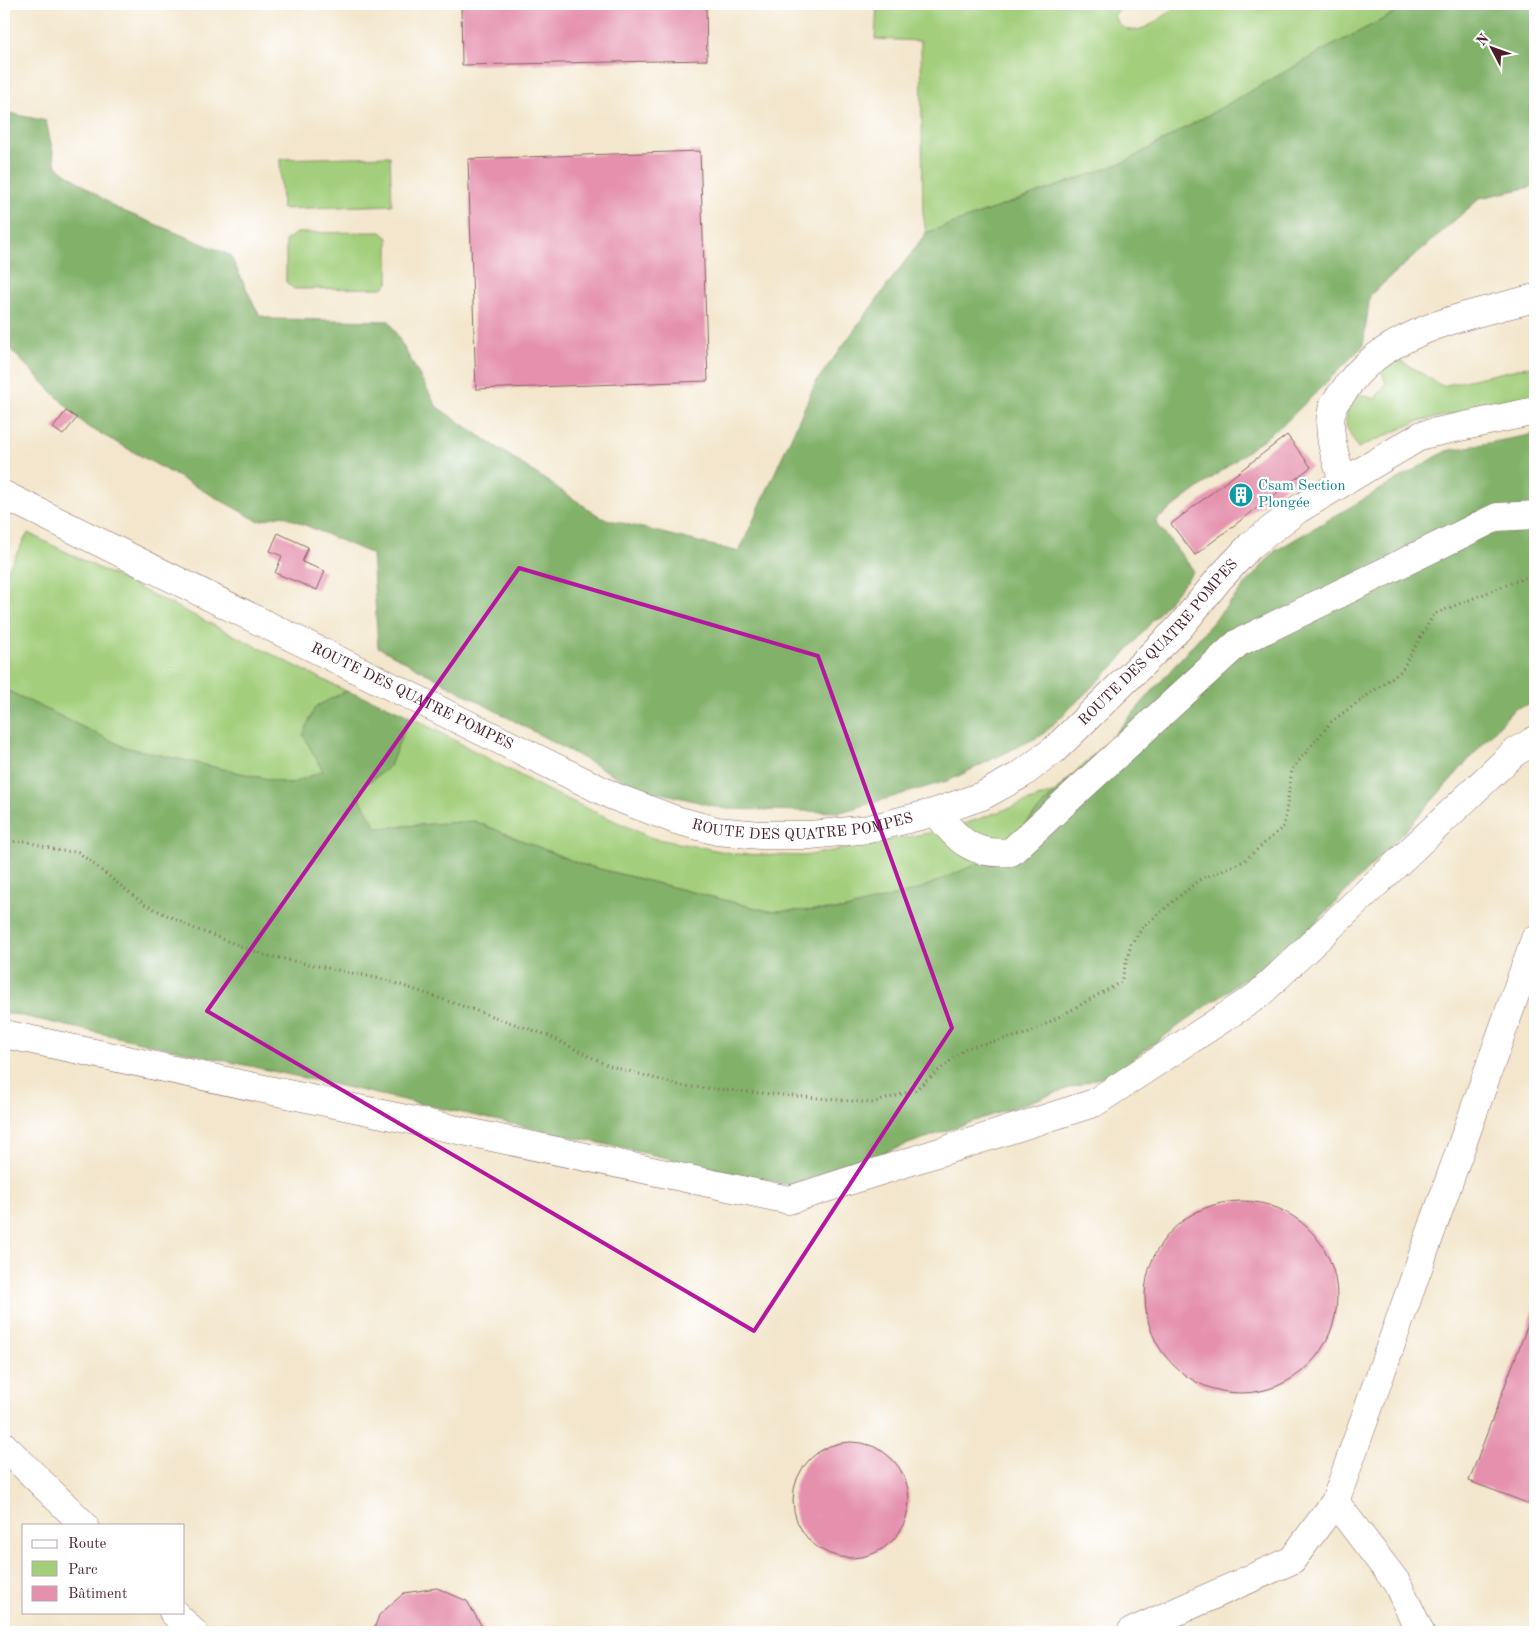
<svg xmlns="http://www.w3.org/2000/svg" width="1539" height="1636" font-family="'Old Standard TT',serif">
  <rect width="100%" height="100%" fill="#fff"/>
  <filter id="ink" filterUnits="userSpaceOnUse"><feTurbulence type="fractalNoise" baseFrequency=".02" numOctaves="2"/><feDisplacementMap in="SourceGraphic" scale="10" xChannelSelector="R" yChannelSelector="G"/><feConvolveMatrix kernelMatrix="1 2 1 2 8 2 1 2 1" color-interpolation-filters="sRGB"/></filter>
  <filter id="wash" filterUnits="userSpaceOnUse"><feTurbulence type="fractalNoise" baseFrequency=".0096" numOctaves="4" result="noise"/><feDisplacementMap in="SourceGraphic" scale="20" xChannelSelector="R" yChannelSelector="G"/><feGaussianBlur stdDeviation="1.12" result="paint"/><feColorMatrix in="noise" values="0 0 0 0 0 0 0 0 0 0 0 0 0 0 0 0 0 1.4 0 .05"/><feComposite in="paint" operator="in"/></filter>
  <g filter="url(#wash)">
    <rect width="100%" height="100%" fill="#f3e6cc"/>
    <g fill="#a3cf7b" stroke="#767753">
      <path d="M877,4H1125L1114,16C1129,48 1161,18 1180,4H1412L1320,52L1125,162L926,233L923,212L921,41L875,39Z"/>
      <polygon points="390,156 392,205 282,209 280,159"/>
      <polygon points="381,232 388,238 388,283 382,288 294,289 286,282 286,240 297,233"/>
      <polygon points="1398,359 1442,386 1535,365 1535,396 1416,422 1358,448 1346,426 1347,405 1360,394 1375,399 1386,384 1380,366"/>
      <polygon points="28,533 346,691 315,707 323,771 290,784 124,747 4,689 4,576"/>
      <polygon points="409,716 547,790 652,838 736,854 805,856 950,829 1055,792 995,857 917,890 842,910 768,911 580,864 474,821 377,828 355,792 390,766"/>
    </g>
    <g fill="#82b26b" stroke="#66684b">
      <polygon points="1412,4 1535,4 1535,186 1480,198 1370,295 1363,346 1286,422 1155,521 1194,571 1117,663 1042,735 950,780 841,812 726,809 634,786 378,647 372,554 282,515 258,521 85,425 4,343 4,112 46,121 56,166 116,208 230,255 259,315 273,319 389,321 437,407 602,518 739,552 816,382 926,233 1125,162 1320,52"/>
      <polygon points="1535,434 1535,703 1515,708 1403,833 1300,939 1113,1073 790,1185 4,1012 4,689 124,747 290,784 323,771 303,735 315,707 346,691 376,701 409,716 390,766 356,792 377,828 474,821 580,864 768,911 842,910 917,890 995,856 1055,792 1113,736 1275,551 1446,451"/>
    </g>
    <g id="blocks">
      <g fill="#e591ae">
        <polygon points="461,4 706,4 707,60 462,65"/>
        <polygon points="700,151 708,381 476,389 468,159"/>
        <polygon points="66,411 77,418 63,435 53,428"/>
        <polygon points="1287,435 1311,467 1195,555 1171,524"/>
        <polygon points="278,533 308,547 302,562 325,571 317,590 275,573 282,556 270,551"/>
        <circle cx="1241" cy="1297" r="96"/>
        <polygon points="1535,1306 1535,1506 1469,1481"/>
        <circle cx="851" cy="1500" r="58"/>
        <polygon points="437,1588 467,1601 485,1632 373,1632 379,1615 404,1593"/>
      </g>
    </g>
  </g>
  <g filter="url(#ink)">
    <use href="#blocks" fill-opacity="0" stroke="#856563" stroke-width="1"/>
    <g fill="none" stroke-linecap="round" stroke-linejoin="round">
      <defs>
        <g id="minor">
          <path d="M1343,481C1336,460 1325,429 1333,407C1335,401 1340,396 1344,391C1382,330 1471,315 1535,298"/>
          <path id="s1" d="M4,495L613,796L676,820L717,831L760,835H810L869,829L936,812L982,796L1022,774L1054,750L1180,627L1219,579L1251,545L1297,510L1422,435L1535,411"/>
          <path d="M936,812C958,841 974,856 1011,852L1238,643L1497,517L1535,515"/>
          <polyline points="4,1034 789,1200 1094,1103 1257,996 1514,753 1535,740"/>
          <polyline points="4,1446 84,1525"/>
          <polyline points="1335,1502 1397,1583 1420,1632"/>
          <polyline points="173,1612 193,1632"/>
          <polyline points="1131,1632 1292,1560 1335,1502 1535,939"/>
        </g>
      </defs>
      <use href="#minor" stroke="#856563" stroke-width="29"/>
      <polyline stroke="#856563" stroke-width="3" stroke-dasharray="1 4" stroke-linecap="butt" points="4,842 24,841 61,851 78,852 144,904 193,928 264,955 386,980 547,1035 607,1065 682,1086 873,1103 915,1090 966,1048 1030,1033 1121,982 1131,944 1144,926 1199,880 1244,861 1284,826 1292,769 1332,721 1401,671 1434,614 1524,578 1535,577"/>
      <use href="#minor" stroke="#fff" stroke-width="28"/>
    </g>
  </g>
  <path fill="none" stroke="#b5179e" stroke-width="4" stroke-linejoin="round" d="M519,568L818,656L952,1028L754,1331L207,1011Z"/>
  <defs>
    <symbol id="building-disc" viewBox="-11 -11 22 22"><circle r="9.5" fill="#0f9aa8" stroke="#fff"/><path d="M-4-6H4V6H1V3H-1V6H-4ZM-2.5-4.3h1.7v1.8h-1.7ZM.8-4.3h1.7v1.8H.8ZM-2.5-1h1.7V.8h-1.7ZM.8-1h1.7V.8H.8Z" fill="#fff"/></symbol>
  </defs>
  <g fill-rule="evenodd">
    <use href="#building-disc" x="1227" y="481" width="28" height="28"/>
  </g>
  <g text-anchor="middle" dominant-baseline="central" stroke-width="4.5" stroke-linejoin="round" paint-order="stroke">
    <g font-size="15" fill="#0d838f" stroke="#fff" text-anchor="start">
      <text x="1258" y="486">Csam Section<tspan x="1258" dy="17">Plongée</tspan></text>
    </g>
    <g font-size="15" fill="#4a1f2b" stroke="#fff">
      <text stroke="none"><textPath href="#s1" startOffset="1295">ROUTE DES QUATRE POMPES</textPath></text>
      <text stroke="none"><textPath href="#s1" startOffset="455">ROUTE DES QUATRE POMPES</textPath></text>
      <text stroke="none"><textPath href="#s1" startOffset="875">ROUTE DES QUATRE POMPES</textPath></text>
    </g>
  </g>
  <rect width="1539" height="1636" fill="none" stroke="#fff" stroke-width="20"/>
  <rect x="22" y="1524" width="162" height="90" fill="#ffffff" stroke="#b7a5aa"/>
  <rect x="32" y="1540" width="25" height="8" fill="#ffffff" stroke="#b7a5aa"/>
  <text x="68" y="1548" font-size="15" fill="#4a1f2b">Route</text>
  <rect x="32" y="1561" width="25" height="15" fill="#a3cf7b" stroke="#b7a5aa"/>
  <text x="68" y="1574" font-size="15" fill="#4a1f2b">Parc</text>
  <rect x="32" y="1586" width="25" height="15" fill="#e591ae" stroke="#b7a5aa"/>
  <text x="68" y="1598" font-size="15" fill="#4a1f2b">Bâtiment</text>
  <g transform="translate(1492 48) rotate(311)" stroke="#ffffff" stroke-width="4" paint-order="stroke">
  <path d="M0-4L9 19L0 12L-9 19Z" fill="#4a1f2b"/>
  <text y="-8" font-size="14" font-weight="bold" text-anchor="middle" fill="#4a1f2b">N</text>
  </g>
</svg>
